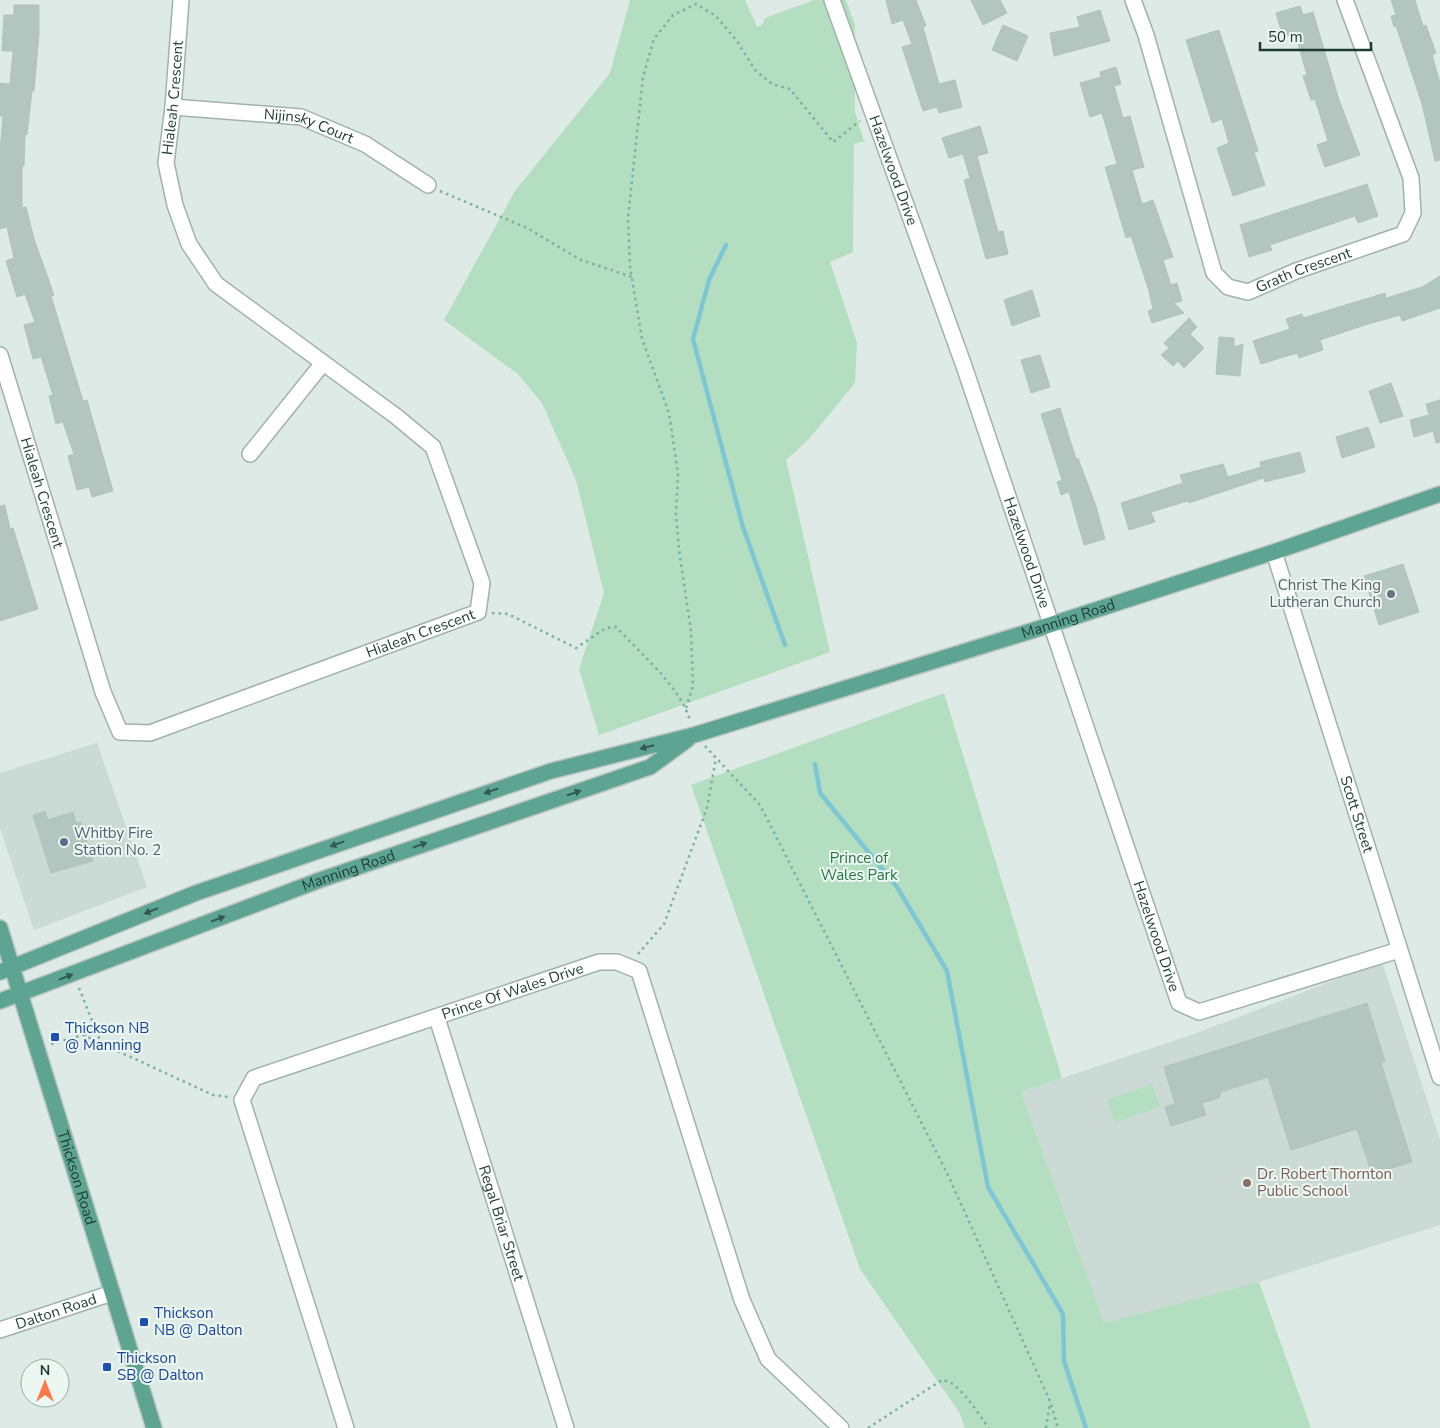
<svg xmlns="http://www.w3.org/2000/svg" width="1440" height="1428" font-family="'Nunito Sans',sans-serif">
<rect width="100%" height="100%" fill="#ddeae5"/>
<g fill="#cbdad4">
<polygon points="97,743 147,887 34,930 0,828 0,773"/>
<polygon points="1382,962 1440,1140 1440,1225 1259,1282 1104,1323 1021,1092 1194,1034"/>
</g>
<g fill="#b3dec0">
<polygon points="630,0 745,0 757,27 762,25 765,18 814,0 846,0 855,25 855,112 864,141 854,144 853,252 830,262 857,343 855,383 809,439 786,460 830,652 599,735 579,669 604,593 576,480 542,403 518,374 444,320 515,191 610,73"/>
<polygon points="944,693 1062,1078 1021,1092 1104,1323 1259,1282 1311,1428 965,1428 959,1412 860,1269 691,785"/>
<polygon points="1152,1084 1160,1106 1115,1123 1107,1100"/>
</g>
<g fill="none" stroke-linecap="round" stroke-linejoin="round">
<g stroke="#7fc6d5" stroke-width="4.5">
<polyline points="726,245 709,280 693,339 743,527 785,645"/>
<polyline points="815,764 820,793 897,887 947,971 988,1187 1063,1314 1064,1361 1086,1428"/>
</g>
</g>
<g fill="#b2c5be" stroke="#afc4bc">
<polygon points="886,0 916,0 926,26 923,27 939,84 955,80 962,107 939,113 937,107 923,111 902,47 912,44 903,20 892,24"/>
<polygon points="971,0 1000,0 1007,13 983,25"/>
<polygon points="1391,0 1415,0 1423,26 1426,25 1436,53 1432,55 1440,83 1440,160 1435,161 1422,104 1396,26 1394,27 1391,16 1396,15"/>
<polygon points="14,5 39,5 39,34 34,91 32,91 27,135 25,134 24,166 22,166 22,208 26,207 34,239 54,295 51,296 83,401 87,400 113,491 92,497 89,487 77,490 68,456 74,454 63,422 56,424 49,396 53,395 41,357 33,359 24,325 35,322 25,294 17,297 6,261 14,258 7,227 0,229 0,152 3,116 0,116 0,83 10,84 13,51 2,51 4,15 14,15"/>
<polygon points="1300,6 1303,15 1313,12 1339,100 1360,155 1325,167 1317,145 1328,141 1315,99 1311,100 1303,76 1307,75 1295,33 1283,37 1276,13"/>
<polygon points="1100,10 1110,41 1054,56 1050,33 1080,27 1077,17"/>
<polygon points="1003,25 1028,36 1017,61 992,50"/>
<polygon points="1219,30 1258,151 1254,152 1265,185 1233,196 1217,148 1229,143 1222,119 1212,123 1186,40"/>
<polygon points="1116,67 1121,84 1114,86 1123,118 1130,116 1144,167 1132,170 1142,204 1153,200 1173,257 1163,260 1171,285 1177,283 1182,301 1174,303 1184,313 1152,323 1148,311 1153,309 1149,291 1131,236 1126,238 1105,167 1117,164 1102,113 1090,117 1080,83 1101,77 1100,72"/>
<polygon points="980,126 988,153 977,156 998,232 1003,231 1008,254 986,259 964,180 970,178 963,154 949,158 942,138"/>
<polygon points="1367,184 1378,216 1358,223 1355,216 1270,245 1272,250 1249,257 1240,225"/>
<polygon points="1440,276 1440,308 1402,321 1400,315 1365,325 1320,340 1323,350 1299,358 1297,353 1261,364 1253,341 1290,329 1286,319 1302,314 1303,318 1385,293 1386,298 1422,287"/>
<polygon points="1032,290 1040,316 1012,326 1004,300"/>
<polygon points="1189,318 1197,327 1190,334 1204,348 1184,368 1178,361 1173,366 1161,355 1169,348 1164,343"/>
<polygon points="1219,337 1234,338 1234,347 1243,344 1240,376 1216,374"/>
<polygon points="1040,355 1050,387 1031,393 1021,360"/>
<polygon points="1391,383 1403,416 1380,423 1369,391"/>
<polygon points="1440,400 1440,442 1436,443 1433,431 1414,437 1410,420 1429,415 1426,404"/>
<polygon points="1060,408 1076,459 1078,458 1096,506 1105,539 1084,545 1069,492 1061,495 1057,482 1062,480 1041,414"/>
<polygon points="1368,427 1375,447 1342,458 1336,437"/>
<polygon points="1300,452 1305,472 1265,482 1264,478 1189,503 1188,501 1151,512 1155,522 1129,530 1121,503 1183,483 1180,475 1223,464 1228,477 1261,467 1260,462"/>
<polygon points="5,505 10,529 13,528 38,609 0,621 0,506"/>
<polygon points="1403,564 1419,612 1379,625 1364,576"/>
<polygon points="45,811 48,820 73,812 76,823 81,822 93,861 51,873 33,815"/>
<polygon points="1367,1003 1385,1061 1381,1063 1412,1162 1372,1174 1357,1129 1291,1150 1268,1077 1221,1092 1219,1098 1202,1103 1206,1115 1171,1126 1165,1107 1175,1104 1164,1067"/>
</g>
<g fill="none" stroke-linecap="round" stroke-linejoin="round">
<defs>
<g id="minor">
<path id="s1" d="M832 0 964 366 1179 1003 1199 1012 1399 950"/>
<path id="s2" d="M1133 0 1146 35 1214 273 1228 287 1248 292 1296 271 1403 234 1413 213 1411 178 1345 0"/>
<path id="s3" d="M173 107 301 117 365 144 428 185"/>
<path id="s4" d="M0 355 103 692 120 732 150 733 478 612 482 583 433 447 397 417 216 284 189 244 175 205 166 163 173 107 181 0"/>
<polyline points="250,454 323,363"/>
<path id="s5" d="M1274 552 1440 1077"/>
<path id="s6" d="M437 1018 566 1428"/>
<path id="s7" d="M0 1330 112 1293"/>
<path id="s8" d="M346 1428 242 1100 254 1078 599 962H617L639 971 742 1300 768 1359 841 1428"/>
</g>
<g id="major">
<path id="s9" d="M0 928 154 1428"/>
<path id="s10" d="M0 972 196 893 551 771 694 735 1031 631 1274 552 1440 494"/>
<path id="s11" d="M0 1001 320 880 650 767 687 740"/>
</g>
</defs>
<use href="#minor" stroke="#a0b2ac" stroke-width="18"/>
<use href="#major" stroke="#bbc4c2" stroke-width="18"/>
<g stroke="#7ab1a1" stroke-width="2.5" stroke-dasharray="2.5 4" stroke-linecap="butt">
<polyline points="440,191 527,228 581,260 632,277"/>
<path d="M492 613 508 614 576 648 606 628 616 627C640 653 681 687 690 721"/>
<polyline points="686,708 693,686 691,631 679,550 676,514 678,473 669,413 642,339 630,267 628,218 643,77 654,39 673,15 696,4 716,16 737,41 755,70 772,84 790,89 833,142 860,121"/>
<polyline points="705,746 760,805 947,1173 1050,1401 1058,1428"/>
<polyline points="638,954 664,924 707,808 716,758"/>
<polyline points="79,988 101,1043"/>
<polyline points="84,1035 96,1031"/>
<polyline points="51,1044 83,1035 213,1095 228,1097"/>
<path d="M868 1428 942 1380C959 1381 978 1414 989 1428"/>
<polyline points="1046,1428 1050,1402"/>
</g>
<use href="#minor" stroke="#fff" stroke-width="15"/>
<use href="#major" stroke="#5da493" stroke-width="15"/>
</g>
<defs><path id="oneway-solid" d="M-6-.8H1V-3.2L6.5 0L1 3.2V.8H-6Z" transform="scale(1.25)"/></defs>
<g fill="#305a50">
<use href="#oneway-solid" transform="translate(647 747) rotate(166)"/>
<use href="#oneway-solid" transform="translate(491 791) rotate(161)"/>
<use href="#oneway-solid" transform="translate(574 793) rotate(-19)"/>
<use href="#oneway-solid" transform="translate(337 844) rotate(161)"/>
<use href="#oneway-solid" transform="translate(420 845) rotate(-19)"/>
<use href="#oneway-solid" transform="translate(151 911) rotate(158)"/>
<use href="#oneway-solid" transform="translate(218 919) rotate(-21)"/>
<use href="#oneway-solid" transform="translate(66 977) rotate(-21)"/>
</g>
<circle fill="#6b7280" stroke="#edf7f2" stroke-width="2" cx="1391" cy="594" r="5"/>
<circle fill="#5c6f8a" stroke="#edf7f2" stroke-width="2" cx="64" cy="842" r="5"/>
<g fill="#1a4fb4" stroke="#edf7f2" stroke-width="2">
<rect x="50" y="1032" width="10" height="10" rx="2.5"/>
<rect x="139" y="1317" width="10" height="10" rx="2.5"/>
<rect x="102" y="1362" width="10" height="10" rx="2.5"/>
</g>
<circle fill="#8d6e63" stroke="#edf7f2" stroke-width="2" cx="1247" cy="1183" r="5"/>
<g text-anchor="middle" stroke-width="4" stroke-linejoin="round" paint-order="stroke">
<g font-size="15" fill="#1d3b33" stroke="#edf7f2">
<text dy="5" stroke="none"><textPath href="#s4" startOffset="1419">Hialeah Crescent</textPath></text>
<text dy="5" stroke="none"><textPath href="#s3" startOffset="138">Nijinsky Court</textPath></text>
<text dy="5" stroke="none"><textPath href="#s1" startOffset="181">Hazelwood Drive</textPath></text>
<text dy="5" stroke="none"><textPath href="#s2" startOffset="385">Grath Crescent</textPath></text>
<text dy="5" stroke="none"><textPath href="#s4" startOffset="144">Hialeah Crescent</textPath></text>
<text dy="5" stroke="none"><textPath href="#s1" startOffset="586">Hazelwood Drive</textPath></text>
<text dy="5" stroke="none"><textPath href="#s10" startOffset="1126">Manning Road</textPath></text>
<text dy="5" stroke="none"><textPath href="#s4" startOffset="714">Hialeah Crescent</textPath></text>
<text dy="5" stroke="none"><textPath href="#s5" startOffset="275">Scott Street</textPath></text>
<text dy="5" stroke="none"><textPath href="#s11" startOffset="372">Manning Road</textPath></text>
<text dy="5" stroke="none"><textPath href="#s1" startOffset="991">Hazelwood Drive</textPath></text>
<text dy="5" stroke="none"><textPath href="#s8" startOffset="642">Prince Of Wales Drive</textPath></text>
<text dy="5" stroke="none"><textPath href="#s9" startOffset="261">Thickson Road</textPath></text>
<text dy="5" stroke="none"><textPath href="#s6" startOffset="215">Regal Briar Street</textPath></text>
<text dy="5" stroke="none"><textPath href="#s7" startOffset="59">Dalton Road</textPath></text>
</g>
<g font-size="15" fill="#5b616d" stroke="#edf7f2" text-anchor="end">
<text x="1381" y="590">Christ The King<tspan x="1381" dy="17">Lutheran Church</tspan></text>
</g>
<g font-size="15" fill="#4e5e75" stroke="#edf7f2" text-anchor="start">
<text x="74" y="838">Whitby Fire<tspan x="74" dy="17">Station No. 2</tspan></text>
</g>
<g font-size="15" fill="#257445" stroke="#edf7f2">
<text x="859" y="863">Prince of<tspan x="859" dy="17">Wales Park</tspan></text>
</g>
<g font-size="15" fill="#164399" stroke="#edf7f2" text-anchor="start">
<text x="65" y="1033">Thickson NB<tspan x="65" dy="17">@ Manning</tspan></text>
<text x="154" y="1318">Thickson<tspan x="154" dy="17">NB @ Dalton</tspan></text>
<text x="117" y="1363">Thickson<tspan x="117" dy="17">SB @ Dalton</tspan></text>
</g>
<g font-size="15" fill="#785e54" stroke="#edf7f2" text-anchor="start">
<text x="1257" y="1179">Dr. Robert Thornton<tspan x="1257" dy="17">Public School</tspan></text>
</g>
</g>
<g transform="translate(45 1383)"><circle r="24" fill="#edf7f2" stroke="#9aaca6"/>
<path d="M0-4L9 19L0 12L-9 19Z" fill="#fe7947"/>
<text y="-8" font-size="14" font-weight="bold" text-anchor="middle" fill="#1d3b33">N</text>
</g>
<path d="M1260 42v8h111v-8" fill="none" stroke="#1d3b33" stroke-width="2.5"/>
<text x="1268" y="42" font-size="15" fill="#1d3b33" stroke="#edf7f2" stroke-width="4" paint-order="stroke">50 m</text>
</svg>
